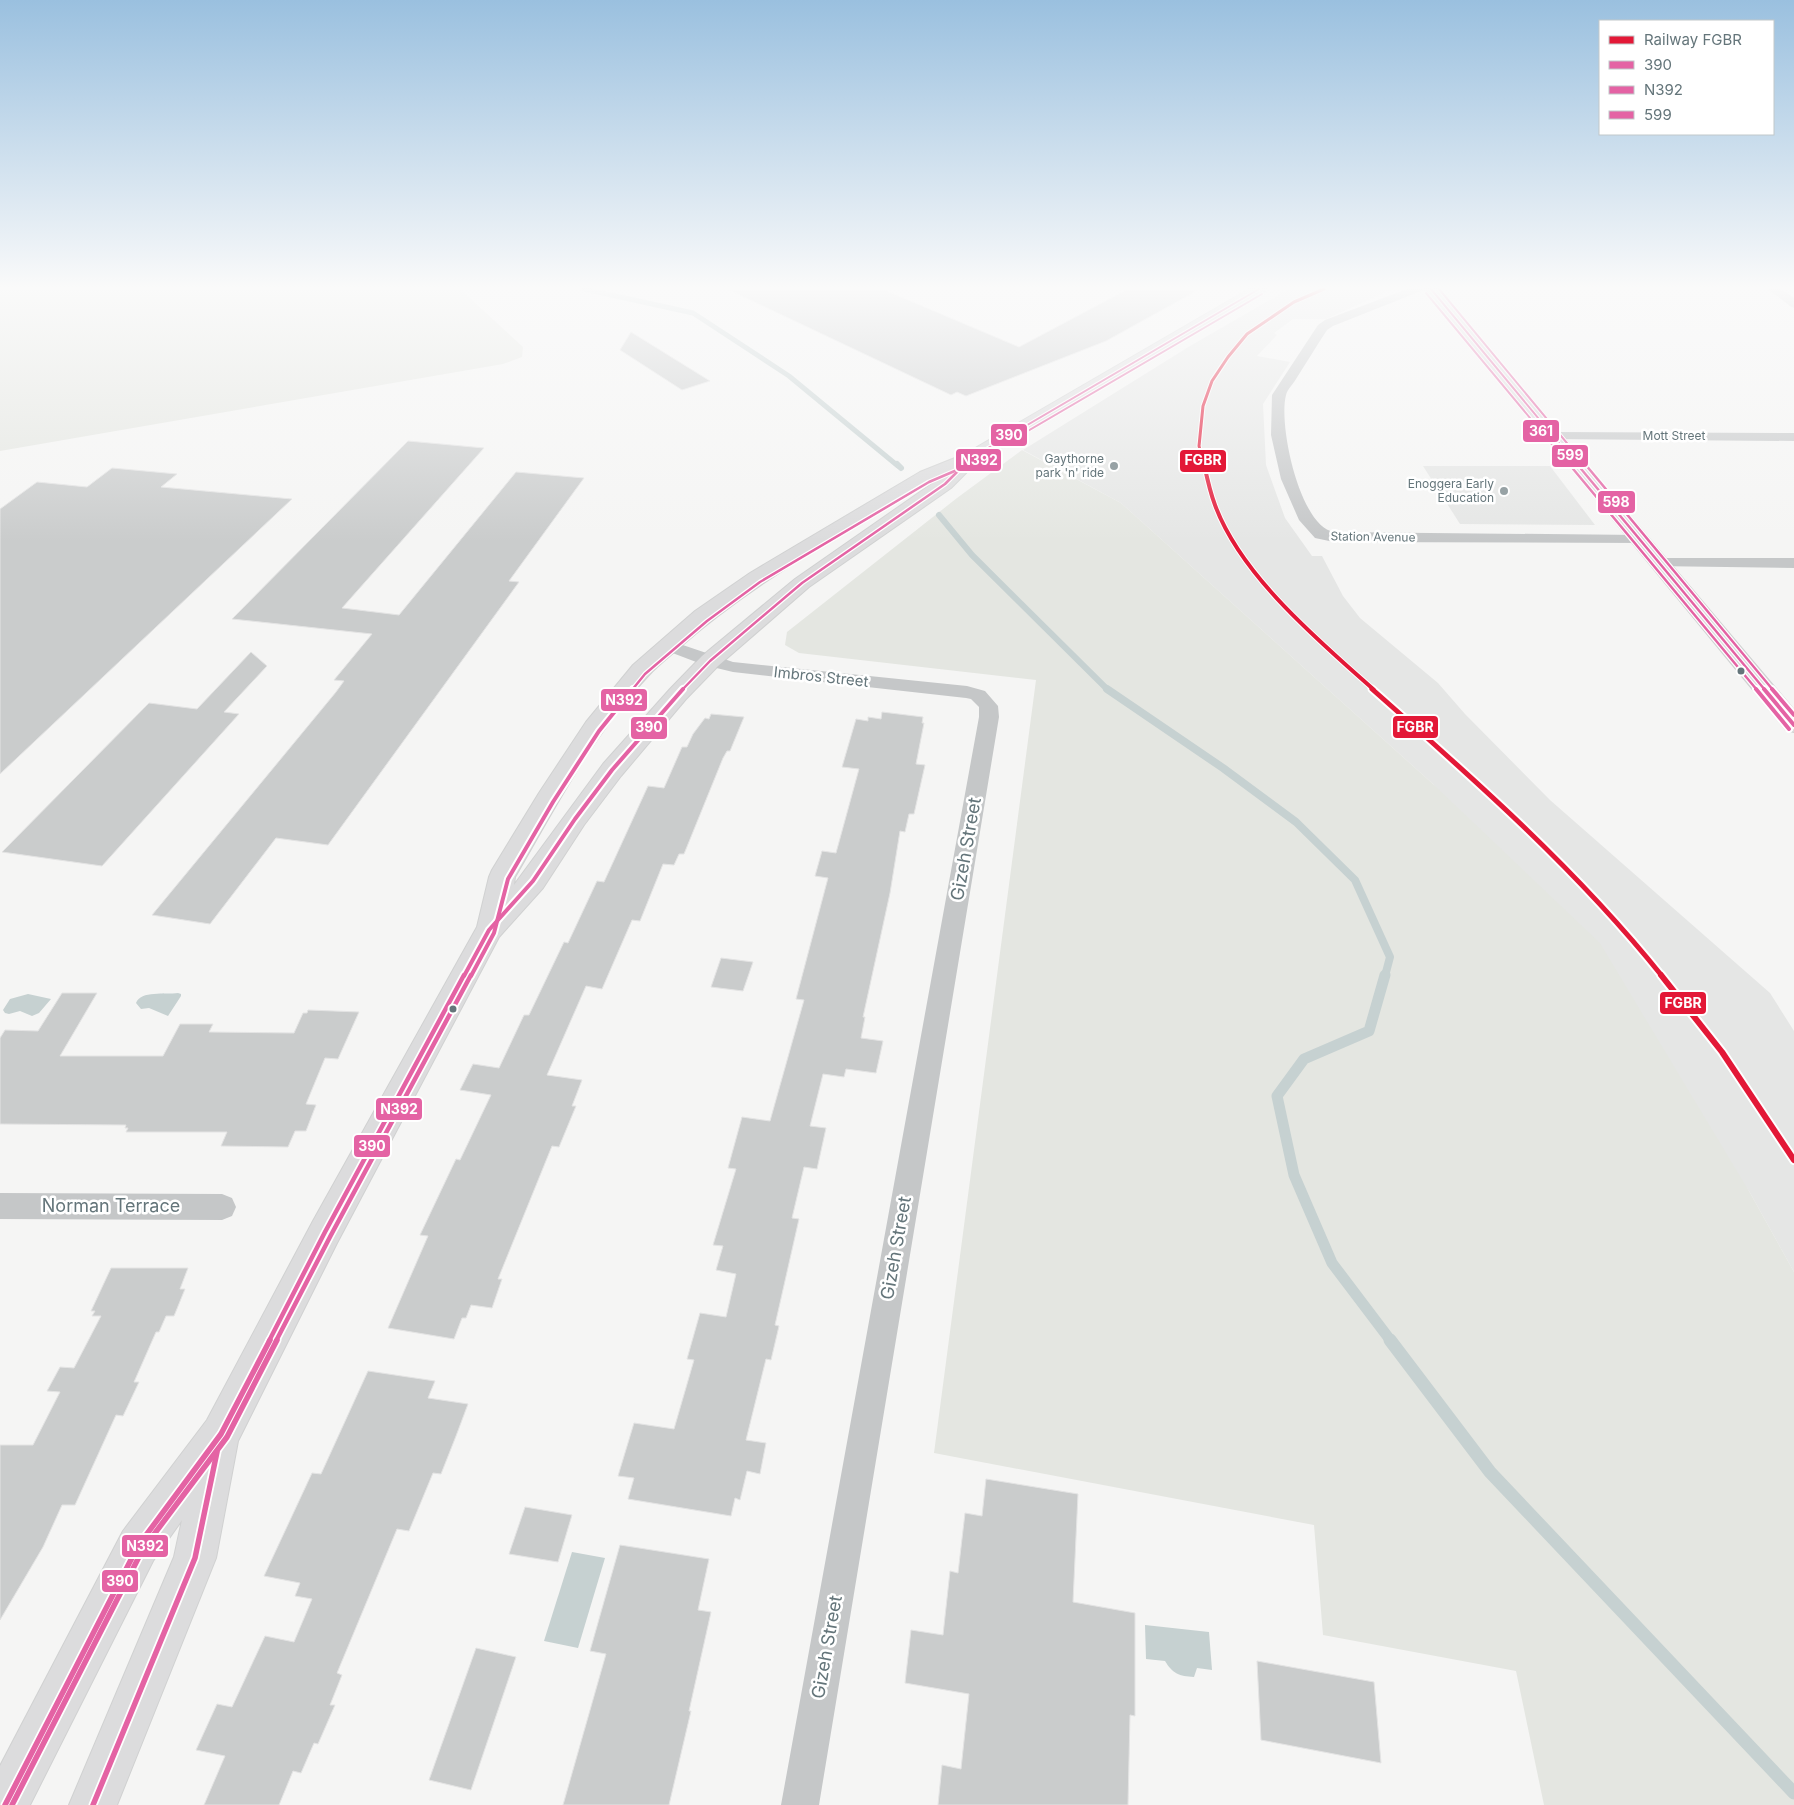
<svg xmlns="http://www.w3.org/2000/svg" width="1794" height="1805" font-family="Inter,sans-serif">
<rect width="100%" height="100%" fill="#f5f5f4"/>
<g fill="#e5e6e5">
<polygon points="1289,289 1393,289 1326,319 1293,319 1274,333 1277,335 1257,356 1290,362 1263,404 1266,465 1285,518 1312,556 1322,556 1343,596 1360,618 1438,683 1465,714 1550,800 1770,993 1794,1031 1794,1272 1749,1191 1433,784 1121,503 1023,450 1190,346"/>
<polygon points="1423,466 1550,466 1595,525 1460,524"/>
</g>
<g fill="#e4e6e1">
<polygon points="0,289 460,289 523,347 522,357 503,364 0,451"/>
<polygon points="1022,450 1121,503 1433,784 1600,943 1749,1191 1794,1272 1794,1805 1544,1805 1516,1671 1323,1635 1314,1525 934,1453 1036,680 799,653 785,645 787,632 957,498"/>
</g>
<g fill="#c6d1d1">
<path d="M178 993 181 994V996L168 1016 149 1008 141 1009 136 1003C141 990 165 995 178 993Z"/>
<polygon points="28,994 51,999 39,1013 32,1016 20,1011 9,1014 5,1013 3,1010 10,999"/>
<polygon points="572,1552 605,1558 578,1648 544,1641"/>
<path d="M1145 1625 1209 1632 1212 1670 1197 1668 1194 1677C1179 1676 1173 1674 1165 1661L1146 1659Z"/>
</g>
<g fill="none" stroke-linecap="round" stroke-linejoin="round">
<polyline stroke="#c6d1d1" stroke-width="5" points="584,289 693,313 789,376 898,466"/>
<g stroke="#c6d1d1" stroke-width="6">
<polyline points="897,464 901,468"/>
<polyline points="939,515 972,555 1108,690"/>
</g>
<polyline stroke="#c6d1d1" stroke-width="8" points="1107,689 1223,768 1296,822 1355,880 1390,957 1385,976"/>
<polyline stroke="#c6d1d1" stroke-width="11" points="1385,975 1369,1031 1304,1059 1277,1096 1294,1175 1332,1263 1391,1341"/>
<polyline stroke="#c6d1d1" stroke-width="13" points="1390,1340 1490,1472 1794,1793"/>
</g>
<g fill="#cacccc" stroke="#e4e4e4">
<polygon points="727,289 882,289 1019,347 1128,289 1200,289 1106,341 966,396 957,392 951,395"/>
<polygon points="631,332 710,381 682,390 620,350"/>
<polygon points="408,441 484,448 342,608 399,615 516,472 584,478 509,581 519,582 328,845 276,838 210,924 152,915 336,692 344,681 334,680 372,634 232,619"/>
<polygon points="112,468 177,474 161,487 292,499 0,774 0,509 37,482 87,487"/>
<polygon points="251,652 267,666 224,712 239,714 102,866 2,852 149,703 197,709"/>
<polygon points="882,712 923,717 922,723 924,723 916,764 925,765 914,814 909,814 905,832 900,831 890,893 863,1017 865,1017 861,1038 883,1041 876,1073 846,1069 844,1077 823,1074 810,1126 826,1128 817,1169 804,1167 792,1218 799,1219 775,1325 779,1326 771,1360 766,1359 746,1440 766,1443 760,1474 747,1471 740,1500 735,1498 731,1516 628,1499 634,1478 618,1476 634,1423 674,1429 694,1360 687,1359 700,1313 726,1317 736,1274 716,1270 723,1246 713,1245 736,1169 728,1168 742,1117 770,1121 804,1000 796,999 828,878 815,876 822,851 836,853 859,769 842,767 856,719 868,721 868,717 881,719"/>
<polygon points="711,714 744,717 730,751 727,751 723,758 684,854 679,854 674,865 663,864 640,921 632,920 602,989 586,986 547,1075 582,1080 572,1106 576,1106 559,1147 552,1146 498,1279 502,1279 492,1308 471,1305 466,1318 462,1318 454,1339 388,1328 428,1236 420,1235 456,1159 460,1160 491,1095 460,1090 473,1064 499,1068 524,1015 529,1015 564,942 568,943 597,881 604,882 648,786 664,788 682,747 687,747 693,734 705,718 709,719"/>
<polygon points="721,958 753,962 743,991 711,987"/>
<polygon points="62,993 97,993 60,1056 163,1056 180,1024 213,1024 209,1032 294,1033 303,1013 307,1013 308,1010 359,1012 338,1059 325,1058 306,1104 316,1105 306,1131 295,1131 288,1147 221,1146 227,1132 126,1132 128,1128 125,1128 126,1125 0,1124 0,1038 5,1030 38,1031"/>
<polygon points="111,1268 188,1268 180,1289 185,1289 174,1316 166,1316 159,1332 156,1332 134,1382 139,1382 123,1416 116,1415 75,1505 62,1505 43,1547 0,1620 0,1445 33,1445 60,1392 47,1391 60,1367 74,1368 101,1316 92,1316 95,1311 91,1311"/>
<polygon points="368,1371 435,1381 428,1398 468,1404 456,1436 441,1474 433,1473 409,1531 397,1529 337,1673 342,1675 330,1705 335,1705 318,1744 314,1743 301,1773 293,1771 279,1805 204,1805 225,1756 196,1750 217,1704 232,1707 265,1636 294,1642 312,1599 295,1596 300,1583 264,1576 312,1473 321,1474"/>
<polygon points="986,1479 1078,1494 1073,1602 1135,1613 1135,1716 1130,1715 1128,1805 938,1805 942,1765 961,1769 969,1694 905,1683 911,1630 943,1635 950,1571 958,1573 965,1513 982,1516"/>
<polygon points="525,1507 572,1515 558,1562 509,1554"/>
<polygon points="620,1545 709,1559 698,1610 711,1612 689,1711 691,1711 669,1805 563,1805 606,1654 590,1651"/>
<polygon points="476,1648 516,1657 471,1790 429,1780"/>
<polygon points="1257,1661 1374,1682 1381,1763 1261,1740"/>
</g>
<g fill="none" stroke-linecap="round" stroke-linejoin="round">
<defs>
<polygon id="secondary" points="1424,289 1438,289 1794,710 1794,732 1786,730"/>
<path id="primary" d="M1249 289H1266L1264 292 977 462 951 488 809 587 718 666 686 699 621 776 584 825 543 888 499 937 337 1243 238 1441 216 1558 117 1805H69L174 1557 182 1520 153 1561 30 1805H0V1766L123 1531 207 1420 313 1221 477 927 489 877 492 870 539 793 586 722 633 665 695 611 750 573 920 472 965 454ZM943 476 795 579 702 656 670 689 603 764 514 885 515 877C555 808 593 733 649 675 658 665 670 656 680 647 756 580 846 532 932 480Z"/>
</defs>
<use href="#secondary" stroke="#cfd1d1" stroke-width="2"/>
<use href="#primary" stroke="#d0d1d1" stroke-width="2"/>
<g fill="#c5c7c8" fill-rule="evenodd">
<path d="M1407 289H1423L1421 291 1333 326 1327 330C1316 347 1306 363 1296 379 1293 384 1287 390 1286 395 1278 425 1300 527 1334 532L1639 535 1645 537 1647 540 1645 543 1334 542 1315 538 1299 520 1281 479 1271 435 1272 395 1318 325 1325 320Z"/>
<polygon points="1768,289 1781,289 1794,298 1794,308 1790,306"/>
<polygon points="1553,432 1794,433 1794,441 1548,439 1546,436 1548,433"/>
<polygon points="1659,558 1794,558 1794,568 1653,566 1651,563 1653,560"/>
<polygon points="668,640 733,662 967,686 985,691 998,706 999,717 819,1805 781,1805 979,717 979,707 971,699 966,698 733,672 704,665 662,649 659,645 662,641"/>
<polygon points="0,1193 222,1194 232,1198 236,1207 232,1216 222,1220 0,1219"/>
</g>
<use href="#secondary" fill="#dcdcdd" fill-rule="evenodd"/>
<use href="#primary" fill="#dcdcdd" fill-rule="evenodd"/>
<defs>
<polyline id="bus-1-far4" points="963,466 971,458 1259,289"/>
<polyline id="bus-1-far3" points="682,690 710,661 802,583 945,484 965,464"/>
<polyline id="bus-1-far2" points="464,976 489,930 533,881 575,819 612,770 683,689"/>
<polyline id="bus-1-far1" points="269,1341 325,1232 464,975"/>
<g id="bus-1">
<polyline points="5,1805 138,1546 221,1434 270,1340"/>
<polyline points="93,1805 195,1558 217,1452"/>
</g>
<polyline id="bus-2-far4" points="968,466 1262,294"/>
<polyline id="bus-2-far3" points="632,690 645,674 707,621 760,582 929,482 971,464"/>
<polyline id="bus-2-far2" points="471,976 494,933 508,879 553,802 599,731 633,689"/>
<polyline id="bus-2-far1" points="276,1341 331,1235 471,975"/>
<polyline id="bus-2" points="12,1805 143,1549 227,1437 277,1340"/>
<polyline id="bus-3-far2" points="1431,289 1578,466"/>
<polyline id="bus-3-far1" points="1577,464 1765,690"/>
<polyline id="bus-3" points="1764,689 1794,725"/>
<polyline id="bus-4-far2" points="1426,293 1570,466"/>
<polyline id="bus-4-far1" points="1569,464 1757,690"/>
<polyline id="bus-4" points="1756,689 1789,729"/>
<polyline id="bus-5-far2" points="1439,289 1586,466"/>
<polyline id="bus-5-far1" points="1585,464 1773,690"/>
<polyline id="bus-5" points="1772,689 1794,715"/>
</defs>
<use href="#bus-1-far4" stroke="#fff" stroke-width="4"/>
<use href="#bus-1-far3" stroke="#fff" stroke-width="5"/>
<use href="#bus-1-far2" stroke="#fff" stroke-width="8"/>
<use href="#bus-1-far1" stroke="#fff" stroke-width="8"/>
<use href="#bus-1" stroke="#fff" stroke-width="9"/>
<use href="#bus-2-far4" stroke="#fff" stroke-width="4"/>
<use href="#bus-2-far3" stroke="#fff" stroke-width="5"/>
<use href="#bus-2-far2" stroke="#fff" stroke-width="8"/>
<use href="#bus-2-far1" stroke="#fff" stroke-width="8"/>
<use href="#bus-2" stroke="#fff" stroke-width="9"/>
<use href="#bus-3-far2" stroke="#fff" stroke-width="4"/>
<use href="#bus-3-far1" stroke="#fff" stroke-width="5"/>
<use href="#bus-3" stroke="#fff" stroke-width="8"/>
<use href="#bus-4-far2" stroke="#fff" stroke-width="4"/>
<use href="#bus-4-far1" stroke="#fff" stroke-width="5"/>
<use href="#bus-4" stroke="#fff" stroke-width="8"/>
<use href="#bus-5-far2" stroke="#fff" stroke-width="4"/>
<use href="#bus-5-far1" stroke="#fff" stroke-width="5"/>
<use href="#bus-5" stroke="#fff" stroke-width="8"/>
<use href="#bus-1-far4" stroke="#e463a4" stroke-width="2"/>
<use href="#bus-1-far3" stroke="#e463a4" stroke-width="2.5"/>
<use href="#bus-1-far2" stroke="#e463a4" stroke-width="4"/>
<use href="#bus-1-far1" stroke="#e463a4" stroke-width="4.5"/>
<use href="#bus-1" stroke="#e463a4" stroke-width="5.5"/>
<use href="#bus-2-far4" stroke="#e463a4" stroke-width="2"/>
<use href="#bus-2-far3" stroke="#e463a4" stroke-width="2.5"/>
<use href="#bus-2-far2" stroke="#e463a4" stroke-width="4"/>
<use href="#bus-2-far1" stroke="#e463a4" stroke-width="4.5"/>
<use href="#bus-2" stroke="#e463a4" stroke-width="5.5"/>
<use href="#bus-3-far2" stroke="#e463a4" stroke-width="2"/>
<use href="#bus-3-far1" stroke="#e463a4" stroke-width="2.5"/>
<use href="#bus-3" stroke="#e463a4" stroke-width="4"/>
<use href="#bus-4-far2" stroke="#e463a4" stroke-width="2"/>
<use href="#bus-4-far1" stroke="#e463a4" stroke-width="2.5"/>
<use href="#bus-4" stroke="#e463a4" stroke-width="4"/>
<use href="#bus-5-far2" stroke="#e463a4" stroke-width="2"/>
<use href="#bus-5-far1" stroke="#e463a4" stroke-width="2.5"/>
<use href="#bus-5" stroke="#e463a4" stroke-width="4"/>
<defs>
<polyline id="rail-1-far3" points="1204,466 1199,446 1203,406 1212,381 1228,357 1247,334 1294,302 1324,289"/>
<path id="rail-1-far2" d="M1204 464C1207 478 1210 492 1215 505 1241 576 1319 641 1374 690"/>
<path id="rail-1-far1" d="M1372 689C1474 779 1577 870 1662 976"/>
<polyline id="rail-1" points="1661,975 1722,1052 1794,1160"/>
</defs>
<use href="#rail-1-far3" stroke="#fff" stroke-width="5"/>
<use href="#rail-1-far2" stroke="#fff" stroke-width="6"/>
<use href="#rail-1-far1" stroke="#fff" stroke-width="9"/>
<use href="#rail-1" stroke="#fff" stroke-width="10"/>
<use href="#rail-1-far3" stroke="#e31837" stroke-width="3"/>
<use href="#rail-1-far2" stroke="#e31837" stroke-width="4"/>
<use href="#rail-1-far1" stroke="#e31837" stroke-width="5"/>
<use href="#rail-1" stroke="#e31837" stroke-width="6"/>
</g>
<linearGradient id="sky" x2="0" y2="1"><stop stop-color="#9ac0df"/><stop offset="0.53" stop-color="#fafafa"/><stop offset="1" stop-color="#fafafa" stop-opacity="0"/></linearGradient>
<rect width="1794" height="542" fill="url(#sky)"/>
<g fill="#97a2a5" stroke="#fff" stroke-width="2">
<circle cx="1114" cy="466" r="5"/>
<circle cx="1504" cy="491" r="5"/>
</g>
<g fill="#64757a" stroke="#fff" stroke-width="2">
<circle cx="1741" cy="671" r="4.5"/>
<circle cx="453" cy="1009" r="4.5"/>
</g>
<g text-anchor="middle" stroke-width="5" stroke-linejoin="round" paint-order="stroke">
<g font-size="12" fill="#64757a" stroke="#fff">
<text x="1674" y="440">Mott Street</text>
<text transform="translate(1373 537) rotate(1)" y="4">Station Avenue</text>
</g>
<g font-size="12" fill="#64757a" stroke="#fff" text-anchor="end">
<text x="1104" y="463">Gaythorne<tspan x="1104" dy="14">park 'n' ride</tspan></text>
<text x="1494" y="488">Enoggera Early<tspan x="1494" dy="14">Education</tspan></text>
</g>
<g font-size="15" fill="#64757a" stroke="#fff">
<text transform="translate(821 677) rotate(6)" y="5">Imbros Street</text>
</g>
<g font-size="18" fill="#64757a" stroke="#fff">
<text transform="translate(966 849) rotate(-80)" y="6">Gizeh Street</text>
<text x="111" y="1212">Norman Terrace</text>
<text transform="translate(896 1248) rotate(-80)" y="6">Gizeh Street</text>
<text transform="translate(827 1647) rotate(-80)" y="6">Gizeh Street</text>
</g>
</g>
<g stroke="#fff" stroke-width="2">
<rect x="1522" y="419" width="38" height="24" rx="5" fill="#e463a4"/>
<rect x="990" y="423" width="38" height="24" rx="5" fill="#e463a4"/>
<rect x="1551" y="444" width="38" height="24" rx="5" fill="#e463a4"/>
<rect x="955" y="448" width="47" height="24" rx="5" fill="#e463a4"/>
<rect x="1179" y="449" width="48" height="24" rx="5" fill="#e31837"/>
<rect x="1597" y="490" width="39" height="24" rx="5" fill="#e463a4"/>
<rect x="600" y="688" width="48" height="24" rx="5" fill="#e463a4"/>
<rect x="1392" y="715" width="47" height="24" rx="5" fill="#e31837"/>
<rect x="630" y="716" width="38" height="24" rx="5" fill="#e463a4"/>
<rect x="1659" y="991" width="48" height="24" rx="5" fill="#e31837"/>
<rect x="375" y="1097" width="48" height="24" rx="5" fill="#e463a4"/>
<rect x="353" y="1134" width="38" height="24" rx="5" fill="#e463a4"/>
<rect x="121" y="1534" width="48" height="24" rx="5" fill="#e463a4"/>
<rect x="101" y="1569" width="38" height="24" rx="5" fill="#e463a4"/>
</g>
<g font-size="14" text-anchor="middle" font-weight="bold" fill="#fff">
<text x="1541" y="436">361</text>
<text x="1009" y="440">390</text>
<text x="1570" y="460">599</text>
<text x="979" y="465">N392</text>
<text x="1203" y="465">FGBR</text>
<text x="1616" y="507">598</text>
<text x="624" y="705">N392</text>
<text x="1415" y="732">FGBR</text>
<text x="649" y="732">390</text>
<text x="1683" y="1008">FGBR</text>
<text x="399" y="1114">N392</text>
<text x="372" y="1151">390</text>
<text x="145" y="1551">N392</text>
<text x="120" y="1586">390</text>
</g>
<rect x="1599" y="20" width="175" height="115" fill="#ffffff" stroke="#c1c8ca"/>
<rect x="1609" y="36" width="25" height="8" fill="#e31837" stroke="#c1c8ca"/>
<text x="1644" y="45" font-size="15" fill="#64757a">Railway FGBR</text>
<rect x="1609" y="61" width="25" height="8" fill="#e463a4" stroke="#c1c8ca"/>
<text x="1644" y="70" font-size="15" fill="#64757a">390</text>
<rect x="1609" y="86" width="25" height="8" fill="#e463a4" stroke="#c1c8ca"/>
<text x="1644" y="95" font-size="15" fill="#64757a">N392</text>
<rect x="1609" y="111" width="25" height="8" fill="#e463a4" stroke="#c1c8ca"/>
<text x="1644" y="120" font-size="15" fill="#64757a">599</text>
</svg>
